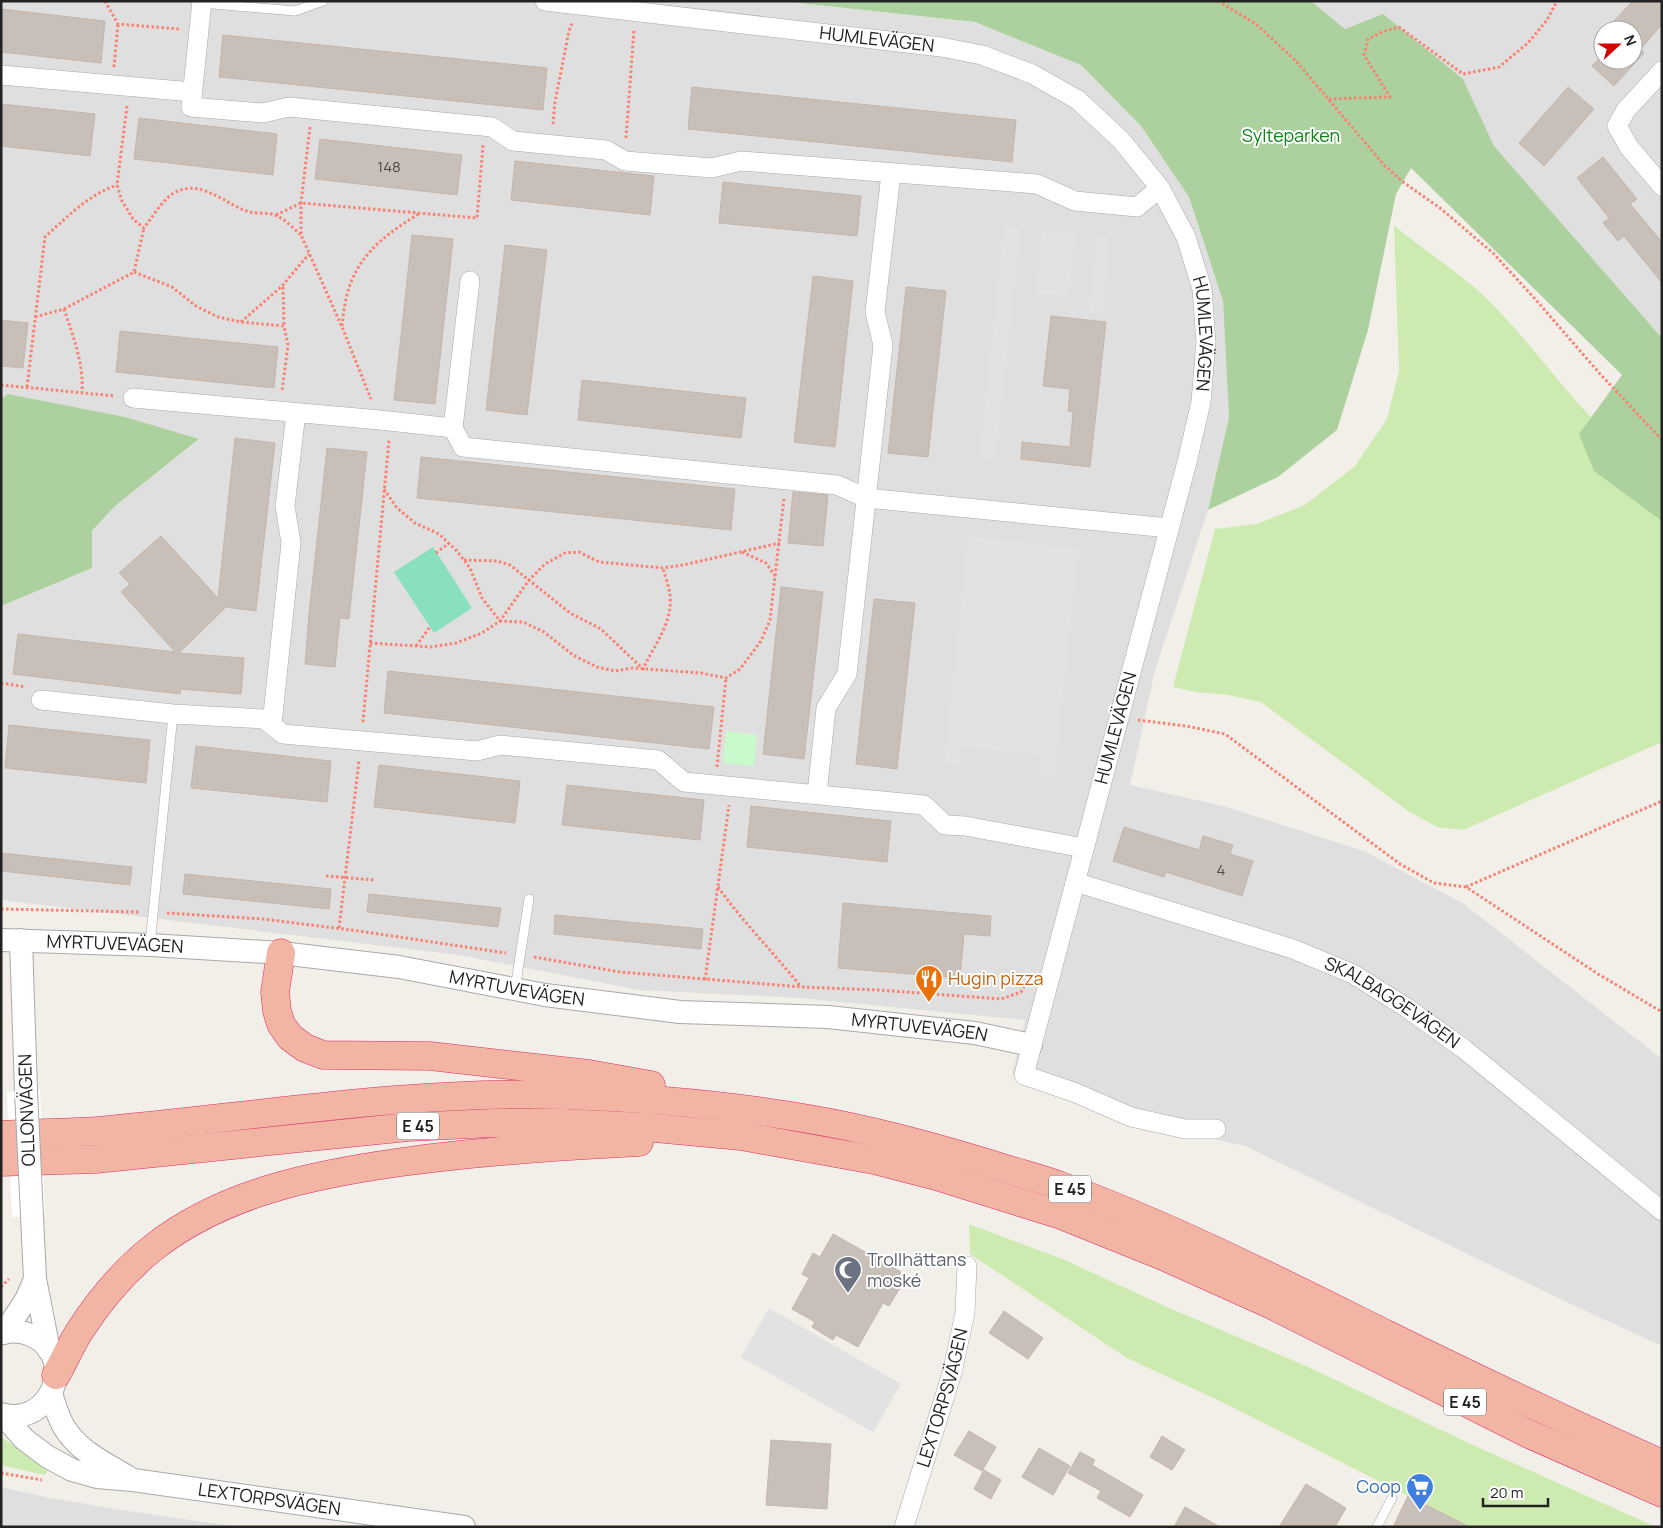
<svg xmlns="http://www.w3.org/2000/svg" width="1663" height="1528" font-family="Manrope,sans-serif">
<rect width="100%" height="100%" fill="#f2efe9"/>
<g fill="#e0dfdf" fill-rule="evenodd">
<polygon points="1,1 781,1 975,22 1081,65 1141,126 1189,197 1223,301 1229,417 1208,510 1155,670 1130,785 1223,806 1364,851 1464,904 1662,1059 1662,1346 1577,1307 1245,1146 1104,1114 1012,1075 1025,1020 800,998 639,990 459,955 1,900 1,606 92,568 92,532 115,506 199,440 125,417 8,394 1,399"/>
<path d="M1311 1H1662V338L1494 146 1463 79 1345 30ZM1603 30H1633V60H1603Z"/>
<polygon points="1,1487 45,1497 128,1511 239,1527 1,1527"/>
</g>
<g fill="#cdebb0">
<path d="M1394 225C1424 251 1458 271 1486 298 1519 330 1546 367 1576 401 1604 432 1633 462 1662 492V742L1463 830 1437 827 1408 811 1261 702 1228 695 1196 692 1173 687 1215 529 1257 524 1305 505 1355 466 1387 419 1399 371Z"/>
<polygon points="969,1224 1065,1260 1169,1308 1306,1366 1473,1445 1656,1527 1470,1527 1222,1402 1127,1358 970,1254"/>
<polygon points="1,1437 47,1469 47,1473 44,1475 1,1465"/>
</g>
<g fill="#add19e">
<polygon points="781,1 1311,1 1345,29 1383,14 1463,79 1494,146 1662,338 1662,521 1594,471 1579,434 1622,375 1411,168 1396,194 1368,330 1337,430 1278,477 1208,510 1229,417 1223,301 1189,197 1141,126 1081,65 975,22"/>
<polygon points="8,394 125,417 199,439 115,506 92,531 92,568 1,606 1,399"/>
</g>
<polygon fill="#c8facc" points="726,731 757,735 754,766 723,763"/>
<polygon fill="#88e0be" points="433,547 472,608 434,633 394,572"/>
<g fill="#e2e2e2">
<polygon points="1004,225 1021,227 996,459 979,458"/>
<polygon points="1041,230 1076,233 1069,296 1036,294"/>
<polygon points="1097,235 1110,237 1103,314 1088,313"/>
<polygon points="968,536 1079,548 1054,779 1038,777 1040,755 961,747 959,766 944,764"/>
<polygon points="769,1308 901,1384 873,1432 741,1357"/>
</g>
<polygon fill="#fff" points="40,1090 45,1215 12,1217 7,1092"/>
<g fill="#c7bfb8" stroke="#c4b6ab">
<polygon points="1633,1 1662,1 1662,24 1641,49 1644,53 1614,86 1592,66 1603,54 1603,60 1633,60 1633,30 1616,30 1610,25"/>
<polygon points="1,9 105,21 101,63 1,52"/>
<polygon points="223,35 547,68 543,110 219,77"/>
<polygon points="692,87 1016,120 1012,162 688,129"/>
<polygon points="1568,87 1594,109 1544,166 1519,143"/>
<polygon points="1,104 95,114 90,156 1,146"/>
<polygon points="139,118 277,134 273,175 134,159"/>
<polygon points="320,139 462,155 457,195 315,179"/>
<polygon points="1603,157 1637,199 1630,204 1662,242 1662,283 1624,236 1618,241 1603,223 1609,218 1577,178"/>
<polygon points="515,161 654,176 650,215 511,200"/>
<polygon points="723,182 861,196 857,236 719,223"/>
<polygon points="412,235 453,239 435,404 394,400"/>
<polygon points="505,245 547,250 527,415 486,410"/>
<polygon points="813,276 853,281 835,447 794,442"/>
<polygon points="906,287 946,291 928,457 888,453"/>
<polygon points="1051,316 1106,322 1090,467 1021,459 1022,442 1070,447 1073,412 1068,411 1070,389 1043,386"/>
<polygon points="1,320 28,323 23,368 1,366"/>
<polygon points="120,331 278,347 274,388 116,372"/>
<polygon points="582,380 746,398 741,438 578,420"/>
<polygon points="235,438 275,443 256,611 226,607 179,653 244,658 241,694 181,689 180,694 13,674 18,634 175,652 121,592 130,584 119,573 161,536 218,598"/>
<polygon points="327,448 367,452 349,619 340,618 335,667 305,664 309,614"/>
<polygon points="421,457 735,489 731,530 417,498"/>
<polygon points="793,492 828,495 823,546 788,543"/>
<polygon points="781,587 823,592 804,759 763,754"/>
<polygon points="874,599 915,603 897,769 856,764"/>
<polygon points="388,671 714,707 709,749 384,713"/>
<polygon points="9,725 150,740 146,783 5,768"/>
<polygon points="196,746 331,761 327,802 191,788"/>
<polygon points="379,765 520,781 515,823 374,807"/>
<polygon points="567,785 704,800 700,840 562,825"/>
<polygon points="751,806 891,821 887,862 747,847"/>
<polygon points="1124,827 1199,850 1203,836 1233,845 1230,854 1253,861 1242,896 1166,872 1164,877 1113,861"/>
<polygon points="1,853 132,867 130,885 1,871"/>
<polygon points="185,874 331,889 329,909 183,894"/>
<polygon points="369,894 501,908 498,927 367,912"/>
<polygon points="843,903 991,916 990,936 964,934 960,978 838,968"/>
<polygon points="555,915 703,929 701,949 554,934"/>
<polygon points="833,1234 901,1272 895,1283 901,1286 889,1306 883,1303 858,1347 836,1335 833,1340 812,1327 815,1322 792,1309 809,1278 802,1274 813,1253 820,1257"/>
<polygon points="1004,1311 1043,1338 1028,1359 989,1333"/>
<polygon points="969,1431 996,1447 982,1471 954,1455"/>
<polygon points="1162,1436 1185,1450 1172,1470 1150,1457"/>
<polygon points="771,1440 831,1444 827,1509 766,1505"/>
<polygon points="1039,1448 1070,1466 1053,1495 1022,1477"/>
<polygon points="1080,1452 1095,1460 1092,1465 1143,1495 1130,1517 1097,1498 1101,1491 1068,1473"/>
<polygon points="984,1470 1001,1480 991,1499 974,1489"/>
<polygon points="1306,1484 1346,1508 1335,1527 1279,1527"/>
<polygon points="1408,1496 1470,1527 1393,1527"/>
<polygon points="1185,1507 1220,1527 1174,1527"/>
</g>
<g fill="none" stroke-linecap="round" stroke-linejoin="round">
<defs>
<g id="service">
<polyline points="202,3 295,11 323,1"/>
<polyline points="150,944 173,714"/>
<polyline points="515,989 529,899"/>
<polyline points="1377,1527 1392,1498"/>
</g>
<g id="minor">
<polyline points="202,1 191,107 263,113 289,107 492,127 513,141 606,150 625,161 712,168 741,161 1037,184 1075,201 1137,207 1160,188"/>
<path id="s1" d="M545 1 941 47 982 55 1032 74 1078 100 1121 140 1160 188 1186 237 1202 289 1206 342 1201 402 1187 462 1024 1075 1076 1093 1131 1117 1185 1129H1216"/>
<polyline points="1662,71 1626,110 1617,126 1629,147 1662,186"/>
<polyline points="1,75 192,92"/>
<polyline points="133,398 380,420 453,428 463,447 837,485 866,498 1169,528"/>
<polyline points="453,428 470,281"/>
<polyline points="41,700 173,714 264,719 283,734 477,751 500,745 658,760 684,782 924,805 945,825 965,826 1084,848"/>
<polyline points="272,724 291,543 285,506 296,413"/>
<polyline points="817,794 826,708 847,674 883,345 875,312 891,174"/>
<path id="s2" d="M1075 882 1293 949 1353 974 1407 1008 1464 1049 1662 1211"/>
<path id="s3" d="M904 1527 952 1373 965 1313 967 1266"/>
</g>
<g id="tertiary">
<path id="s4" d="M1 940 150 945 281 953 399 967 545 995 680 1012 828 1017 975 1033 1031 1045"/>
<polyline points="21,940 26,1091"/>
<polyline points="32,1216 35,1279 49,1350"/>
<path d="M1 1333C13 1330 24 1331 35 1337 78 1361 49 1428 1 1414"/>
<polyline points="4,1333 26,1300 35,1279"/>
<path d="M51 1394C55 1405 58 1417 64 1427 78 1451 105 1463 128 1477"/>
<path id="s5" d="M3 1415 24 1439 48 1457 72 1470 97 1477 133 1480 464 1527"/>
</g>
<g id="trunk">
<polyline points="281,953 275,992 277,1011 281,1024 290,1037 305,1048 323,1055 430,1056 589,1074 651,1085"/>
<path d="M1 1135C33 1133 65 1133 97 1131 253 1117 409 1090 566 1095 647 1098 729 1105 809 1119 874 1130 939 1148 1003 1168 1022 1174 1042 1179 1061 1186 1173 1227 1279 1281 1386 1334 1477 1379 1569 1422 1662 1464"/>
<polyline points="1,1162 96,1159 408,1127 493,1123 564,1123 644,1127 741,1136 874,1160 936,1176 1061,1215 1163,1256 1272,1305 1529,1434 1662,1493"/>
<path d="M56 1375C64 1361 71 1345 79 1332 99 1301 125 1270 154 1247 224 1192 316 1174 402 1162 481 1151 560 1146 639 1142"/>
</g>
</defs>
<use href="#service" stroke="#a9a9a9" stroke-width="10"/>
<use href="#minor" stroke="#a9a9a9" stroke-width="20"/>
<use href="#tertiary" stroke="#a9a9a9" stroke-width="24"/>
<use href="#trunk" stroke="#dc2a67" stroke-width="29"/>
<g stroke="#fa8072" stroke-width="3" stroke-dasharray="2.5 2.5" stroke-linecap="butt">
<polyline points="105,1 118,24 179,29"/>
<polyline points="1218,1 1256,24 1296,61 1384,165 1403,182 1440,208 1493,253 1536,300 1601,375 1662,440"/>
<polyline points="114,67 118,24"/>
<polyline points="1329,99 1390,97 1364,55 1368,39 1382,32 1399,27 1463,74 1499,67 1528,43 1547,20 1557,1"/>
<path d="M127 106 117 185 122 201 133 219 144 228C152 218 165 195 178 191 204 180 227 206 250 212 258 214 270 212 277 216 286 220 294 229 301 235"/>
<polyline points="553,124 555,102 569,31 572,23"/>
<polyline points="310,127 301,203 301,235 342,327 371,399"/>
<polyline points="626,138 634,30"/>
<polyline points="276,215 301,203 477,218 483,145"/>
<polyline points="134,272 172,287 196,306 218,317 241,322 284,326 288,345 282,391"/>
<polyline points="283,287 284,326"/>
<path d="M64 309C73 336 84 364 82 392"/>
<polyline points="35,317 64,309 134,272 144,228"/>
<polyline points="241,322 282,286 309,254"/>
<path d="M342 326C343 317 344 308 346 299 355 257 384 235 419 214"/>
<polyline points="1,385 115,396"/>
<path d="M27 387 45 237C67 217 88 195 117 185"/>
<polyline points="384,489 397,508 415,523 439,534 456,550 470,568 482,598 500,621 523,622 544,632 573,655 597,667 615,671 633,668 701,673 726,678 740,669 761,641 770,620 784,498"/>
<polyline points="742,552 766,563 776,577"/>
<polyline points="436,553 449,543"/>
<path d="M464 560 497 561 510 565 570 613 601 629 643 669C654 645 673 623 670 595 669 586 665 576 663 568"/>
<polyline points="370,643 431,647 456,643 482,633 500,621 529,580 545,564 565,553 579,552 599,562 663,568 683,565 780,543"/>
<polyline points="416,646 430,627"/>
<polyline points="1,683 26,687"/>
<polyline points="1138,720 1186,726 1225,734 1400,864 1434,883 1466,887 1598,974 1662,1012"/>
<polyline points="363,722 389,440"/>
<polyline points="717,767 726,678"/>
<polyline points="326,876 374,880"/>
<path d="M718 887C743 922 774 953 801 987"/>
<polyline points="1466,887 1662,801"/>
<polyline points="1,909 139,912"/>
<polyline points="167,913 263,919 359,931 506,953"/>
<polyline points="339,928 359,761"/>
<polyline points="534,957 620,972 802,987 878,990 1001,999 1021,992 1027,980"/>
<polyline points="705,980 729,805"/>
<polyline points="1,1287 9,1279"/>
<polyline points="1,1473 42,1480"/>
</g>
<use href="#service" stroke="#fff" stroke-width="9"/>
<use href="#minor" stroke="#fff" stroke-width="19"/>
<use href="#tertiary" stroke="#fff" stroke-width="22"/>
<use href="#trunk" stroke="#f2b4a3" stroke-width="28"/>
<defs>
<polyline id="tertiary-bridge" points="26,1091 32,1216"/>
</defs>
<use href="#tertiary-bridge" stroke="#a9a9a9" stroke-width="24" stroke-linecap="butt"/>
<use href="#tertiary-bridge" stroke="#fff" stroke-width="22"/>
</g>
<defs>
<symbol id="restaurant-pin" viewBox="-11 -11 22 30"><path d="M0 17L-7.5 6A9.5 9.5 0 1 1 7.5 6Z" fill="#e8710a" stroke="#fff"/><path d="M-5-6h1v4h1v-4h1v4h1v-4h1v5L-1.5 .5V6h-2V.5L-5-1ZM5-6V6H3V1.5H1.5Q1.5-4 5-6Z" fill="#fff"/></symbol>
<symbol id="mosque-pin" viewBox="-11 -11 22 30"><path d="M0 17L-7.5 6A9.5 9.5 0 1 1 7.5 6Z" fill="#6b7280" stroke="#fff"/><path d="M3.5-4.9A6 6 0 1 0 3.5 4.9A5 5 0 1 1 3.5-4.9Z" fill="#fff"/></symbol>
<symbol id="supermarket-pin" viewBox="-11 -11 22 30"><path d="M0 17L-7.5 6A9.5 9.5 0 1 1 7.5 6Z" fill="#3f7fe0" stroke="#fff"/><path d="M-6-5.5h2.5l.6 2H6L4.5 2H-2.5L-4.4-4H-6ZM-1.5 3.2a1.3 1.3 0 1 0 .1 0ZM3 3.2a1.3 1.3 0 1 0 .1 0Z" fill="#fff"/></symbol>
</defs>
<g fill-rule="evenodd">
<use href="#restaurant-pin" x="913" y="963" width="32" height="43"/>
<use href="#mosque-pin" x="832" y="1254" width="32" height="43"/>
<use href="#supermarket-pin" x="1404" y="1471" width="32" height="43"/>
</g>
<g text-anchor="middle" stroke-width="4" stroke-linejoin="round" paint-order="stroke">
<g font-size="15" fill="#4b4948">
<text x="389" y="172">148</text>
<text x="1221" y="875">4</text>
</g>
<g fill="#fff" stroke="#646464" stroke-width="1">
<rect x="397" y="1112.5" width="42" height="27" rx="4"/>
<rect x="1049" y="1175.5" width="42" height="27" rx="4"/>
<rect x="1444" y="1388.5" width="42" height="27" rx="4"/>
</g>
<g font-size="16" font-weight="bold" fill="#222">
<text x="418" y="1132">E 45</text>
<text x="1070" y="1195">E 45</text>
<text x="1465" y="1408">E 45</text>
</g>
<g font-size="18" fill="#222" stroke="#fff">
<text dy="6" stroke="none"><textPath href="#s1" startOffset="334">HUMLEVÄGEN</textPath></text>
<text dy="6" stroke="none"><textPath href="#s1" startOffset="822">HUMLEVÄGEN</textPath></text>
<text transform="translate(1116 728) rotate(-75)" y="6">HUMLEVÄGEN</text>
<text dy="6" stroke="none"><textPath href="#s4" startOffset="114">MYRTUVEVÄGEN</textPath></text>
<text dy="6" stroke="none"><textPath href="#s4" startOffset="519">MYRTUVEVÄGEN</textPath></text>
<text dy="6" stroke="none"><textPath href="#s2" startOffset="341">SKALBAGGEVÄGEN</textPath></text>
<text dy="6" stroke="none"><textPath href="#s4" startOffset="924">MYRTUVEVÄGEN</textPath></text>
<text transform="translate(27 1110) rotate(-92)" y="6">OLLONVÄGEN</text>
<text dy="6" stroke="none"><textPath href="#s3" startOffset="135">LEXTORPSVÄGEN</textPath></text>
<text dy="6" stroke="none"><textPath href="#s5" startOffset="289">LEXTORPSVÄGEN</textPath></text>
</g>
<g font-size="18" fill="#0c8416" stroke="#fff">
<text x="1291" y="142">Sylteparken</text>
</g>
<g font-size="18" fill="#c56008" stroke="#fff" text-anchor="start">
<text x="948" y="985">Hugin pizza</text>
</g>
<g font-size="18" fill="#5b616d" stroke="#fff" text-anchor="start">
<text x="867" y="1266">Trollhättans<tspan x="867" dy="21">moské</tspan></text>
</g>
<g font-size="18" fill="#366cbe" stroke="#fff" text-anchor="end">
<text x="1401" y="1493">Coop</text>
</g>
</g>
<rect width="1663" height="1528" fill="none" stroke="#222222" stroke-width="5"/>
<g transform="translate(1618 45) rotate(69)"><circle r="24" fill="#ffffff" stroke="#a7a7a7"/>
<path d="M0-4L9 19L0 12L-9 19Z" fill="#d40000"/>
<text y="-8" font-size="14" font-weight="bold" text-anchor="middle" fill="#222222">N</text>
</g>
<path d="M1483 1498v8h65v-8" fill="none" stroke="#222222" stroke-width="2.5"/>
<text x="1490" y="1498" font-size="15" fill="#222222" stroke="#ffffff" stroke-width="4" paint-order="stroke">20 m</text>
</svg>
